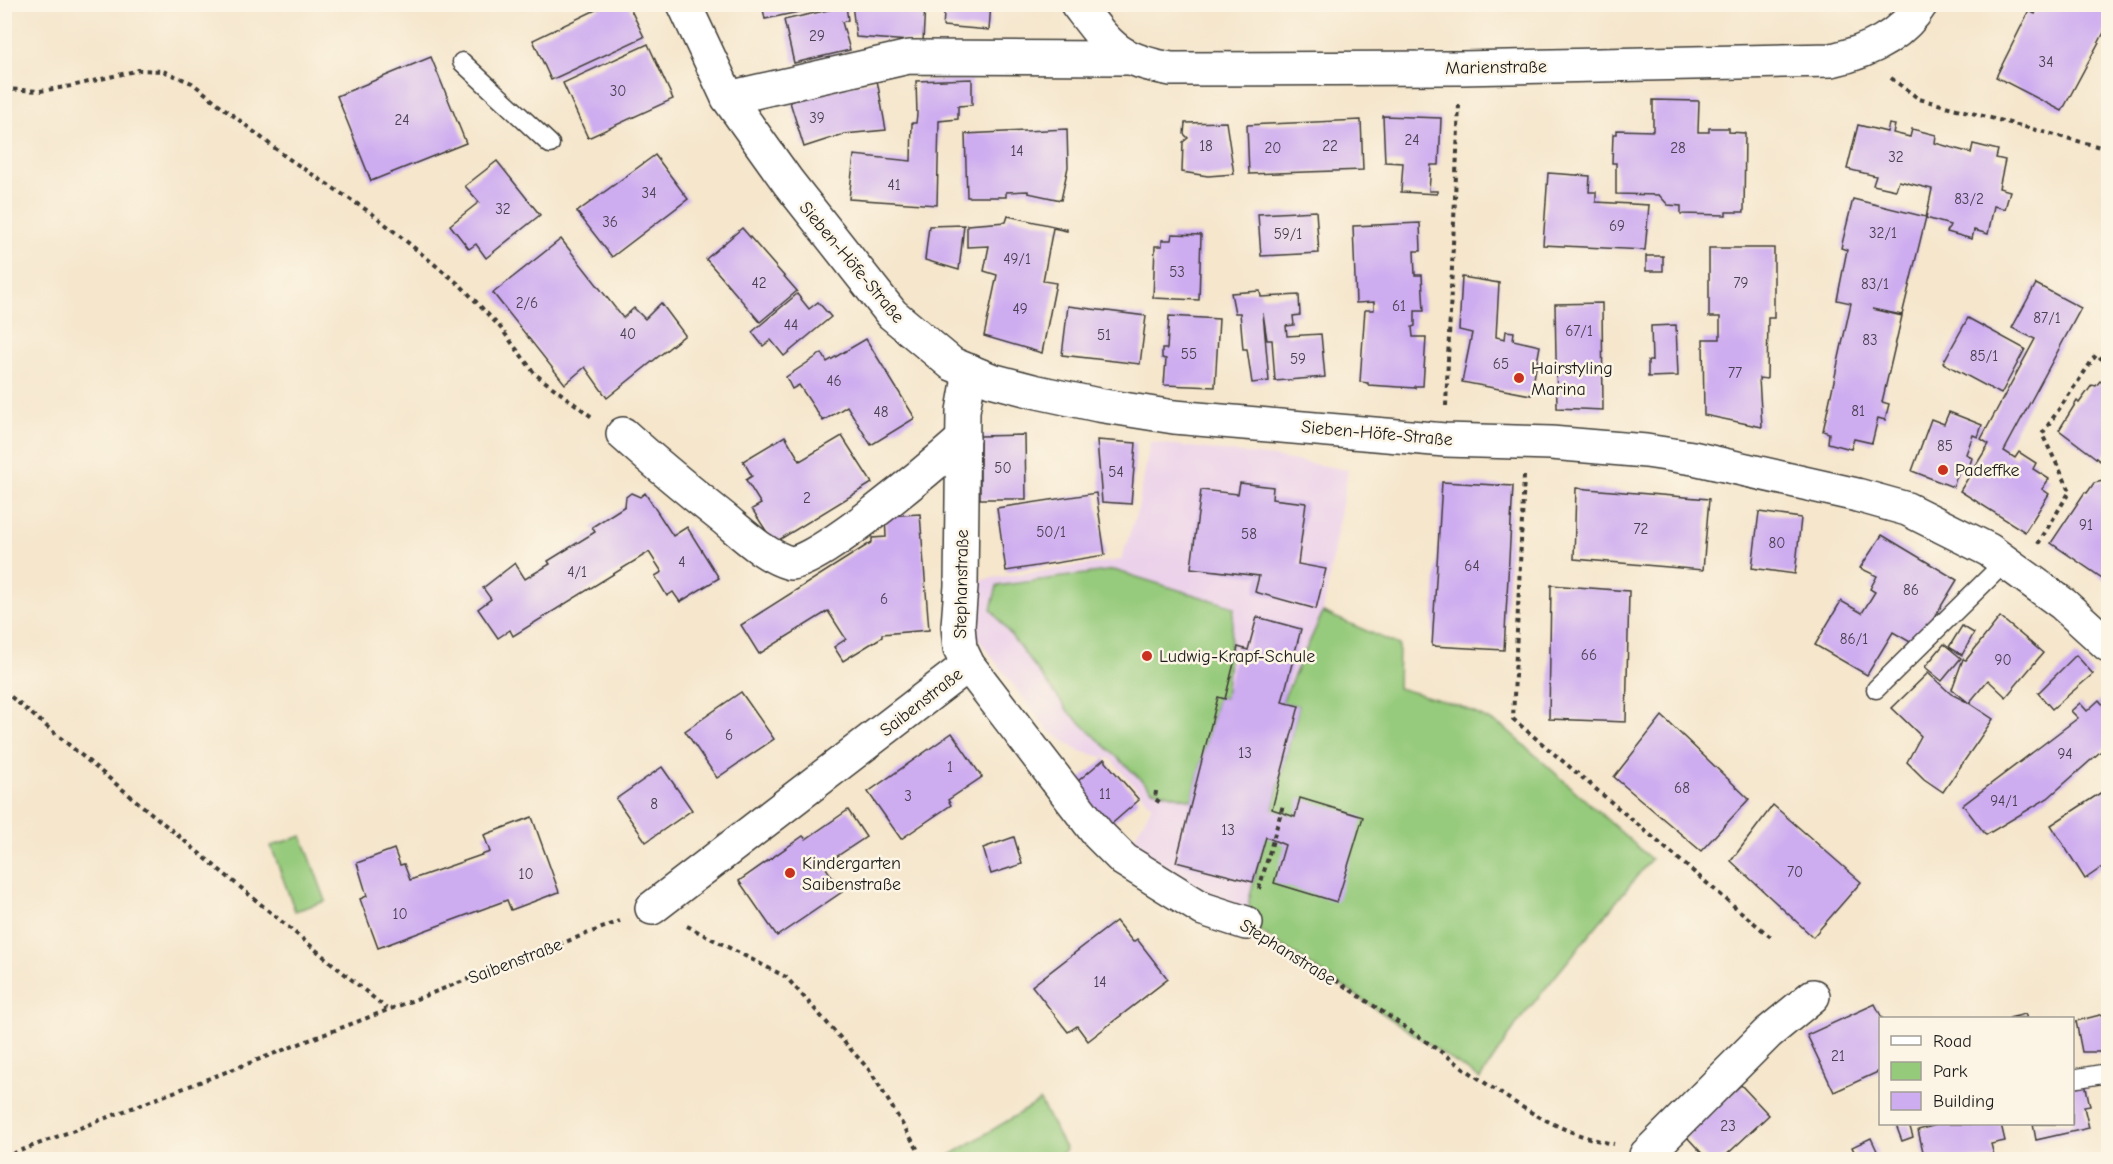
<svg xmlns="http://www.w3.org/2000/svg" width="2113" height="1164" font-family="'Comic Neue',sans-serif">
<rect width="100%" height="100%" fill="#fcf5e5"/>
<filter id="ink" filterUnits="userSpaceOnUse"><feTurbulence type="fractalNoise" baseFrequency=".0167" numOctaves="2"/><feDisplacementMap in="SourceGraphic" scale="12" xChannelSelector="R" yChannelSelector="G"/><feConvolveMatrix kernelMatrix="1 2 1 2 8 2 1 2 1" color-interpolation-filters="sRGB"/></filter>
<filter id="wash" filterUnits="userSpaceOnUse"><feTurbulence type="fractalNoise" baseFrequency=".008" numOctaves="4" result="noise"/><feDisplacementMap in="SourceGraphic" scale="24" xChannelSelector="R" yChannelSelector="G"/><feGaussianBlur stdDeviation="1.35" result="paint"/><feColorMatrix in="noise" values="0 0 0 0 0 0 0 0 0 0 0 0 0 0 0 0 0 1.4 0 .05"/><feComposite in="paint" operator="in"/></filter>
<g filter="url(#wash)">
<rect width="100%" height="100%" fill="#f5e6cc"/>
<polygon fill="#ecd1ea" points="1150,442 1273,457 1348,470 1323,612 1282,701 1299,706 1249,900 1250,913 1182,890 1128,848 1152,806 1111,759 1079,751 1047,729 972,631 971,584 986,579 1121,560 1138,508"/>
<g fill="#96ca7b" stroke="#59734c" stroke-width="1.5">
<polygon points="1114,570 1234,607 1225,699 1218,697 1192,800 1152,790 1068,711 991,609 997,586"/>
<polygon points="1323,612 1399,645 1398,688 1460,706 1505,728 1651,859 1518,1022 1480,1079 1250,924 1249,900 1299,706 1282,702"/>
<polygon points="302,836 326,901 295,911 271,846"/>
<polygon points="1040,1101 1066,1150 1054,1159 944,1159"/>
</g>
<g id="blocks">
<g fill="#ceacf0">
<polygon points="608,4 628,4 644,37 551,80 533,40"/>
<polygon points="762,4 812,4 813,9 765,19"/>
<polygon points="852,4 925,4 923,42 856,37"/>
<polygon points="945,4 991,4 989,30 943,26"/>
<polygon points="2040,4 2108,4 2108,25 2062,111 1996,77 2029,11 2035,14"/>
<polygon points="846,6 848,20 842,22 850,50 794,63 784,20"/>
<polygon points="648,44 673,99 588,138 563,83"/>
<polygon points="431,57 466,143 371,181 337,96"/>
<polygon points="972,79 972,105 958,106 958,119 939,121 937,205 849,199 854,155 911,161 912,123 916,123 917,114 916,81"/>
<polygon points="877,80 886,130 844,134 804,147 790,102 830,90"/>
<polygon points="1653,100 1699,101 1698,132 1709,132 1709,128 1729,128 1729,132 1745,133 1744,212 1726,212 1726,215 1681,214 1681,206 1668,205 1659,195 1616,194 1616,163 1612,163 1613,134 1617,134 1617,130 1653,131"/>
<polygon points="1383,116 1441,118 1439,165 1431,165 1429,191 1437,191 1437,194 1401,192 1403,163 1385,162"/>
<polygon points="1361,120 1363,170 1249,174 1247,125"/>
<polygon points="1226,122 1234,174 1208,176 1182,172 1183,142 1188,138 1184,134 1185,123"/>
<polygon points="1889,124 1895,125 1893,133 1910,137 1912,129 1936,135 1935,143 1971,153 1973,144 1998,150 1996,158 2005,160 1999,188 2010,191 2005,209 1994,206 1988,234 1974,230 1972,239 1947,232 1950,225 1926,218 1932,189 1899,181 1896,190 1873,185 1876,176 1847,169 1858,125 1887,132"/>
<polygon points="1067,129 1068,167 1061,200 1028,193 1028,191 1006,192 1006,197 967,197 965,134"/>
<polygon points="655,155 688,199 612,257 577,212"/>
<polygon points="497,161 540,215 486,258 476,244 469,249 450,225 479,202 465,186"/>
<polygon points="1548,173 1590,176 1589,192 1596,192 1596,202 1649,205 1645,250 1543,245"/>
<polygon points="1853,199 1926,217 1902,315 1872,309 1902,316 1882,402 1889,404 1885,420 1878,418 1872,443 1854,439 1851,449 1828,443 1829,433 1823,431 1851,303 1837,300 1847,250 1841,248"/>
<polygon points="1316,211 1319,253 1261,256 1258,214"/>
<polygon points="1008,216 1067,229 1067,231 1053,228 1043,281 1056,283 1042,353 984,336 997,275 984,271 989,246 967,247 967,225 1006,222"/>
<polygon points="1420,223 1421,251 1414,251 1415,275 1422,275 1424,311 1415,311 1415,326 1412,327 1413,337 1426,337 1423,386 1415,386 1415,388 1368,385 1368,383 1360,382 1364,322 1365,310 1374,310 1374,302 1356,303 1353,226"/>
<polygon points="964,225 959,270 925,260 929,226"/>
<polygon points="742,228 797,291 760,322 706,259"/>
<polygon points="1172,234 1201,235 1199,300 1153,298 1155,246 1162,246 1162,240 1171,240"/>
<polygon points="561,239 623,318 634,308 645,319 661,303 685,335 607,398 585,367 565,384 493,293"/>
<polygon points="1709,248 1774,248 1774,318 1768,318 1767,379 1759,378 1762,427 1704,415 1703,339 1720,339 1720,317 1709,317"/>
<rect x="1646" y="256" width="17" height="15"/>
<polygon points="1462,277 1499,283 1496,337 1505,339 1506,331 1514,332 1513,340 1540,346 1531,395 1462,382 1472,333 1459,330"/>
<polygon points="2036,284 2081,308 2004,451 2015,458 2019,452 2036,463 2033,469 2049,479 2042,489 2049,494 2025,532 1960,491 1989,444 1981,439 2035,339 2012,328"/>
<polygon points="1260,291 1261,297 1299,295 1300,315 1293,316 1294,325 1286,326 1287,336 1321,334 1325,377 1275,381 1272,340 1267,340 1263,313 1269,381 1252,383 1247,349 1243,349 1240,313 1235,313 1231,293"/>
<polygon points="797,294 809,309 818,302 831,317 784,356 771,340 763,346 752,332"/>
<polygon points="1602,303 1603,410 1557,408 1555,304"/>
<polygon points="1068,306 1146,316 1140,364 1062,355"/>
<polygon points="1169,316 1219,319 1215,387 1164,385 1166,359 1162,358 1162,349 1167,349"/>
<polygon points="1968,318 2025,349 2001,394 1943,363"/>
<polygon points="1676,325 1678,376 1648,377 1648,361 1652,361 1651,326"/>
<polygon points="866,339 915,418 871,445 847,406 823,421 799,385 792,389 786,377 822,353 827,362"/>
<polygon points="2100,381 2108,387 2108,449 2100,461 2059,430 2077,401 2079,403 2092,385 2096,386"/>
<polygon points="1949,412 1982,425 1978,437 1973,435 1966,454 1972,458 1967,474 1959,470 1953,487 1912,471 1931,419 1944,424"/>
<polygon points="1025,435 1026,499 980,499 980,436"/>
<polygon points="785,436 800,461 842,436 872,483 774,543 752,509 761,504 746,480 752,476 743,461"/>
<polygon points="1097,440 1136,443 1131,504 1102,502"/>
<polygon points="2108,480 2108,582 2051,543 2085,492 2087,493 2094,483"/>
<polygon points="1442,482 1513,486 1504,650 1432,646"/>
<polygon points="1240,483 1273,487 1272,499 1306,503 1298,564 1326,569 1316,609 1255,592 1259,576 1191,568 1201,490 1238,494"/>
<polygon points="1576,488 1709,499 1703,570 1574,559"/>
<polygon points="631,493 640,497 645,493 673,536 687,527 719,578 680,602 673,592 667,596 655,576 662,572 649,552 513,636 510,630 498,638 478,609 491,599 483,588 515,563 525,579 550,564 548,561 595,532 592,527 625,506 626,497"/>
<polygon points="1096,493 1105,555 1006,571 997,508"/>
<polygon points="1759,512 1801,518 1795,574 1752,568"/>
<polygon points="920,514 929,630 882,634 882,637 843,661 834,647 846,639 828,611 759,654 741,625 872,542 872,538 886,537 885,516"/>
<polygon points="1882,535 1957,580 1917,646 1893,632 1867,675 1815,645 1841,601 1862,613 1875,592 1870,589 1877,576 1860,568"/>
<polygon points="1551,585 1629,591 1626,722 1549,719"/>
<polygon points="1257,617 1301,629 1282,702 1299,706 1272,809 1295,817 1300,798 1363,817 1337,902 1274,883 1285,845 1266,837 1253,882 1176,862 1218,697 1225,699 1238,647 1248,650"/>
<polygon points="2000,617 2043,653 2006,697 1988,680 1969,703 1993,719 1943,792 1924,779 1907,762 1921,736 1892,708 1928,673 1951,694 1969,703 1952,689 1963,659 1966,660"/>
<polygon points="1962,626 1974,633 1962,655 1949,647"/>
<polygon points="1944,644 1961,658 1942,681 1925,667"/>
<polygon points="2076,655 2093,674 2052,709 2038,693"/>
<polygon points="741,692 774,739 717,778 685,731"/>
<polygon points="2099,700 2108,711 2108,745 2048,798 1986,835 1963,805 2078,718 2071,711 2080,703 2087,711"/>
<polygon points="1662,716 1749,799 1701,851 1614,777"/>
<polygon points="952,733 982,777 948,800 951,805 901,839 868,792"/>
<polygon points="1104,759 1106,759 1106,762 1139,800 1107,828 1071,787"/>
<polygon points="662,767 692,810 646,842 616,799"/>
<polygon points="2108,788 2108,863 2085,879 2051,825"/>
<polygon points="1773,805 1861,882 1813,937 1731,861"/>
<polygon points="848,810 866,837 824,865 842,892 777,936 739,881 803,836 806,839"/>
<polygon points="532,817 559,892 511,910 507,900 378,948 360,899 367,896 357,863 394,849 400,865 404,864 410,880 490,852 484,835"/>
<polygon points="1014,837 1022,864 991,874 983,848"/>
<polygon points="1116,921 1133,942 1137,939 1168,979 1088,1041 1077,1026 1068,1032 1032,986"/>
<polygon points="1875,1004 1882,1018 1880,1071 1834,1092 1807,1035"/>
<polygon points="2108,1013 2108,1052 2082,1052 2076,1021"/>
<polygon points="2025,1014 2027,1018 2009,1018"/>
<polygon points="2085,1083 2090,1106 2084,1107 2089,1128 2036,1140 2033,1124 2072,1124 2072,1086"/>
<polygon points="1741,1085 1769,1115 1721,1160 1708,1160 1686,1136"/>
<polygon points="1902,1124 1909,1124 1913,1137 1902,1141 1896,1125"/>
<polygon points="1940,1124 2001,1124 2005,1141 1991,1144 1995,1159 1925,1160 1918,1130"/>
<polygon points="1871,1138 1878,1153 1866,1160 1858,1160 1852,1147"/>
</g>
</g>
</g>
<g filter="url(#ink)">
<use href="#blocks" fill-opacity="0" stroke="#3d3a36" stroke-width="1.5"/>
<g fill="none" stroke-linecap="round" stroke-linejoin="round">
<defs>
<g id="lane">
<polyline points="462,62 550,144"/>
<polyline points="1876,689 2005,562"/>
<polyline points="2072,1079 2108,1073"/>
</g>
<g id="street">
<polyline points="684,4 728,98 788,182 892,314 952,364 991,380 1033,391 1098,405 1174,417 1445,440 1551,443 1646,451 1693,458 1857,495 1907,509 1989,550 2063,604 2108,645"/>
<path d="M1077 4C1110 47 1116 59 1171 69L1460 68 1832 60C1868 52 1901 37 1921 4"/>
<polyline points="728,98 909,57 1126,58"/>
<polyline points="970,371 963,411 961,586 958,626 960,648 968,665 1098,834 1124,860 1203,909 1246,923"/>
<path d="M623 434C655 463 688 490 722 517 743 534 763 555 790 563 819 563 936 463 963 439"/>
<polyline points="652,908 968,665"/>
<polyline points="1652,1160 1646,1155 1768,1033 1813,996"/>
</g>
</defs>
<use href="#lane" stroke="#3d3a36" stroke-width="21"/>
<use href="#street" stroke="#3d3a36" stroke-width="36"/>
<g stroke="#3d3a36" stroke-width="4" stroke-dasharray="4.5 4.5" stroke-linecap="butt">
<polyline points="1891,78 1919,99 2108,149"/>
<polyline points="4,89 40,91 72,86 139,70 163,71 192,83 286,157 374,215 461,286 500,327 535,374 592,417"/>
<polyline points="1446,406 1459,105"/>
<polyline points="1524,476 1513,719 1773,939"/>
<polyline points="2038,544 2070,491 2042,434 2096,355 2108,363"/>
<polyline points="4,691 387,1009"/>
<polyline points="1156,791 1155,799 1161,803"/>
<polyline points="1259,889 1283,805"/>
<polyline points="687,926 786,977 871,1072 924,1160"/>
<path d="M1275 941C1327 974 1379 1009 1431 1045 1487 1083 1545 1132 1614 1144"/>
<polyline points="4,1157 620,921"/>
</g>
<use href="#lane" stroke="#fff" stroke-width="18"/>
<use href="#street" stroke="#fff" stroke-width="33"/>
</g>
</g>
<g fill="#c8321e" stroke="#fcf5e5" stroke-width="2">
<circle cx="1519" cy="378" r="6"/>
<circle cx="1943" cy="470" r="6"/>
<circle cx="1147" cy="656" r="6"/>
<circle cx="790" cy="873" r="6"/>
</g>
<g text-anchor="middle" stroke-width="5" stroke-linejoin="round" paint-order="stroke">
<g font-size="15" fill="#484051">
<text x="817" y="41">29</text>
<text x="2046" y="67">34</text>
<text x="618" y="96">30</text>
<text x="817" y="123">39</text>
<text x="402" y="125">24</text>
<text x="1412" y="145">24</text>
<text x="1206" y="151">18</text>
<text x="1330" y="151">22</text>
<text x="1273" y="153">20</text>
<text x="1678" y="153">28</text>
<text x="1017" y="156">14</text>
<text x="1896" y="162">32</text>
<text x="894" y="190">41</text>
<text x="649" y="198">34</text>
<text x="1969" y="204">83/2</text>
<text x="503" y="214">32</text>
<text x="610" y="227">36</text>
<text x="1617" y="231">69</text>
<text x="1883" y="238">32/1</text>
<text x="1288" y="239">59/1</text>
<text x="1017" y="264">49/1</text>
<text x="1177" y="277">53</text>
<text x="759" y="288">42</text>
<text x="1741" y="288">79</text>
<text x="1875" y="289">83/1</text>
<text x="527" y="308">2/6</text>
<text x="1399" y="311">61</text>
<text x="1020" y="314">49</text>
<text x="2047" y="323">87/1</text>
<text x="791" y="330">44</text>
<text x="1579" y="336">67/1</text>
<text x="628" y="339">40</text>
<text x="1104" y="340">51</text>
<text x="1870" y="345">83</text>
<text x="1189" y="359">55</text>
<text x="1984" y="361">85/1</text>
<text x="1298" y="364">59</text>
<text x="1501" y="369">65</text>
<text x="1735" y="378">77</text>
<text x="834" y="386">46</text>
<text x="1858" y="416">81</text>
<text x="881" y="417">48</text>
<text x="1945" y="451">85</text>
<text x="1003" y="473">50</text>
<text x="1116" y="477">54</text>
<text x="807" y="503">2</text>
<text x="2086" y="530">91</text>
<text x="1641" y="534">72</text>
<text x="1051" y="537">50/1</text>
<text x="1249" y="539">58</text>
<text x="1777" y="548">80</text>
<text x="682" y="567">4</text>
<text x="1472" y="571">64</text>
<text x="577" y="577">4/1</text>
<text x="1911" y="595">86</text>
<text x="884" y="604">6</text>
<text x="1854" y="644">86/1</text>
<text x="1589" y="660">66</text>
<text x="2003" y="665">90</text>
<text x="729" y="740">6</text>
<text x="1245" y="758">13</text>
<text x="2065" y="759">94</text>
<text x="950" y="772">1</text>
<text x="1682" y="793">68</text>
<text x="1105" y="799">11</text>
<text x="908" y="801">3</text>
<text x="2004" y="806">94/1</text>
<text x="654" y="809">8</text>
<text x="1228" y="835">13</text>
<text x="1795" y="877">70</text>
<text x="526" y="879">10</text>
<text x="400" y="919">10</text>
<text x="1100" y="987">14</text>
<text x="1838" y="1061">21</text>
<text x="1728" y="1131">23</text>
</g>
<g font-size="18" fill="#1c1c1c" stroke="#fcf5e5">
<text transform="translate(1496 67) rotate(-1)" y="6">Marienstraße</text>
<text transform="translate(852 262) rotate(50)" y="6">Sieben-Höfe-Straße</text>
<text transform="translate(1377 433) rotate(5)" y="6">Sieben-Höfe-Straße</text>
<text transform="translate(961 584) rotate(-89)" y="6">Stephanstraße</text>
<text transform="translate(921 702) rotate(-38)" y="6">Saibenstraße</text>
<text transform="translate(1288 952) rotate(32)" y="6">Stephanstraße</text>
<text transform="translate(515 961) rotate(-21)" y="6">Saibenstraße</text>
</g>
<g font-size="18" fill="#1c1c1c" stroke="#fcf5e5" text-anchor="start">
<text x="1531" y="374">Hairstyling<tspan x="1531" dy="21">Marina</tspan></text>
<text x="1955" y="476">Padeffke</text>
<text x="1159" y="662">Ludwig-Krapf-Schule</text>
<text x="802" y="869">Kindergarten<tspan x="802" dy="21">Saibenstraße</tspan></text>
</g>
</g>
<rect width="2113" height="1164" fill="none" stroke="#fcf5e5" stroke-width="24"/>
<rect x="1879" y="1017" width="195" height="108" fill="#fcf5e5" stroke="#a29e95" stroke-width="1.5"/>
<rect x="1891" y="1036" width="30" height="9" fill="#ffffff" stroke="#a29e95" stroke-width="1.5"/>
<text x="1933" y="1047" font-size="18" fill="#1c1c1c">Road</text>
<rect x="1891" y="1062" width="30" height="18" fill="#96ca7b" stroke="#a29e95" stroke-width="1.5"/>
<text x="1933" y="1077" font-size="18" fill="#1c1c1c">Park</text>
<rect x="1891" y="1092" width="30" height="18" fill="#ceacf0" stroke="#a29e95" stroke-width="1.5"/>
<text x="1933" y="1107" font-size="18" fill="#1c1c1c">Building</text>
</svg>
